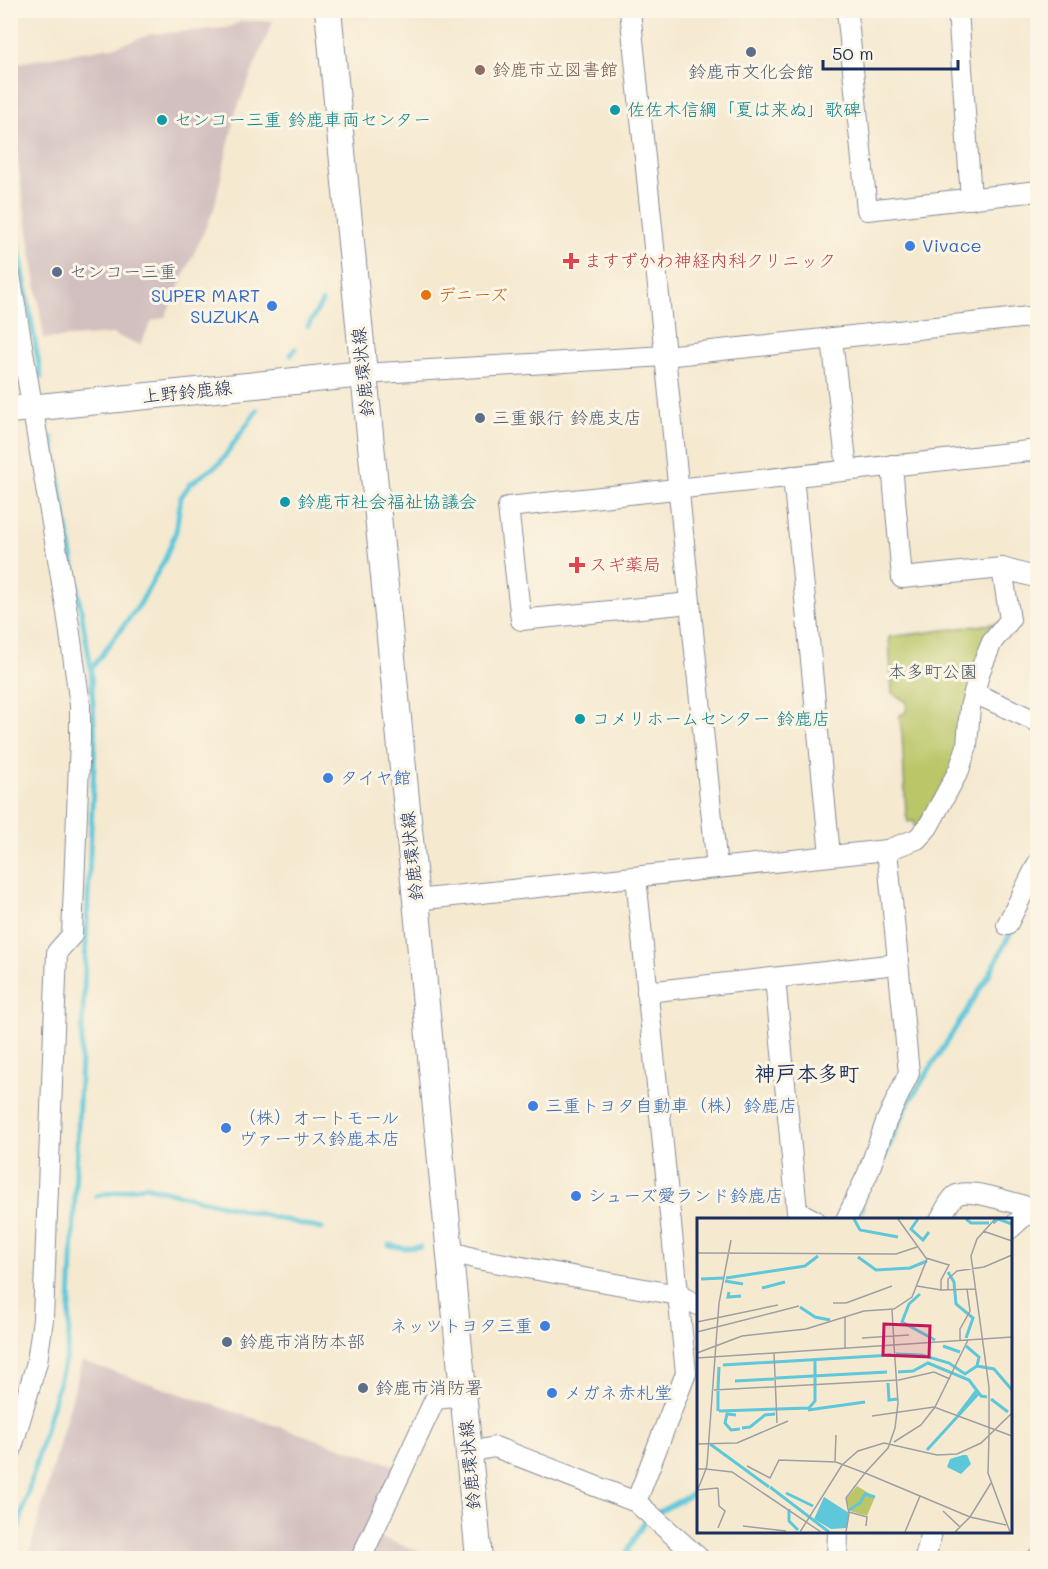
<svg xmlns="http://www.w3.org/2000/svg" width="1048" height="1569" font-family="Mali,'Klee One',sans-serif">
<rect width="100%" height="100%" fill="#fcf5e5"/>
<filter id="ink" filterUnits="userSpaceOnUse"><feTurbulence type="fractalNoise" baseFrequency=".0167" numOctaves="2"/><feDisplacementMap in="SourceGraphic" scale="12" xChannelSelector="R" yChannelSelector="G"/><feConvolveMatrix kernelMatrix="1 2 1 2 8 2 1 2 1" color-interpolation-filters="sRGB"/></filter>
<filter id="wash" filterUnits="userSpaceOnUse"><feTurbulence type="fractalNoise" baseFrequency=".008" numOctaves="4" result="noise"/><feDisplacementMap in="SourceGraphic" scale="24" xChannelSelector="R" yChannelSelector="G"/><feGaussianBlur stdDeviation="1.35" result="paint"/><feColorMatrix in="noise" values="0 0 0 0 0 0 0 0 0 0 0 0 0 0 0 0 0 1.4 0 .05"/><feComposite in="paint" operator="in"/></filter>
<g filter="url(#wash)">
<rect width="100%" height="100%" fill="#f5e9d0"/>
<g fill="#d2bfbf">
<polygon points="242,21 273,21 236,111 214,209 165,317 152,321 140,345 112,334 44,339 11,116 11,64 117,46 151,34 226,28"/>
<polygon points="82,1361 400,1467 370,1534 430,1555 450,1553 451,1558 28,1558"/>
</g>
<polygon fill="#bac668" stroke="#6a7a63" stroke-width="1.5" points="1001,623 955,768 915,830 914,821 908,822 906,814 902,734 899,716 906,712 907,702 892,693 889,637"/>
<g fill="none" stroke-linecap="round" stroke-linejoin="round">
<g stroke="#5ec7d9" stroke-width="5">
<polyline points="10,198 41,377"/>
<polyline points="308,326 322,302"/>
<polyline points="291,355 295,349"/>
<polyline points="91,669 140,604 165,559 176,531 181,497 190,484 220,463 257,410"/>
<polyline points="878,1171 909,1102 989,975 1013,928"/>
<polyline points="96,1196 145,1186 322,1229"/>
<polyline points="857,1220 863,1207"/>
<polyline points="389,1245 403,1248 420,1247"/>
<polyline points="655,1514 698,1491"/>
<polyline points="10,1556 68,1350 95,741 91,669 52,437"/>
<polyline points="625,1558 630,1546 647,1518"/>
</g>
</g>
</g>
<g filter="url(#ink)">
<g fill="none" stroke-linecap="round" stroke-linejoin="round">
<defs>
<g id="minor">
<polyline points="630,10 717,868"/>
<polyline points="847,10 867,210 1038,191"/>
<polyline points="958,10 971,199"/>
<polyline points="10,275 67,612 80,705 80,739 72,935 57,952 43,1319 37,1362 10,1454"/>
<polyline points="832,339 847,469"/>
<polyline points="363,374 665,356 1038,316"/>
<polyline points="892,465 902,578 1002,568"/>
<polyline points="793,476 830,855"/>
<polyline points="690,603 521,620 508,507 1038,450"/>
<polyline points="974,693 1038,722"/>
<polyline points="636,877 686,1373 636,1502"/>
<polyline points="416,900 887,850 917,839 928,827 959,770 967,746 970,707 980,671 992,642 1010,620 1002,568 1038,578"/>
<polyline points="1007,925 1038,863"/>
<polyline points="775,978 797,1211 814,1220"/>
<polyline points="647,992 897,964"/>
<polyline points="846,1220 868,1173 886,1122 909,1073 887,850"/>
<path d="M940 1220C944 1212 949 1201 955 1196 968 1186 1022 1206 1038 1210"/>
<polyline points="1010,1229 1023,1217 1038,1211"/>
<polyline points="449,1251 477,1259 678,1295 698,1305"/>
<polyline points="469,1452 495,1447 636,1502 699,1558"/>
<polyline points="361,1558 435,1399 463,1396"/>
<polyline points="837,1558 838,1532"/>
<polyline points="925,1558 932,1532"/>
<polyline points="1037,1558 1038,1558"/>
</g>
<g id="major">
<polyline points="328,10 416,900 479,1558"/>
<polyline points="10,410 363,374"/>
</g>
</defs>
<use href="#minor" stroke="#888c97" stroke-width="22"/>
<use href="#major" stroke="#888c97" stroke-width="28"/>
<use href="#minor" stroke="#fff" stroke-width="20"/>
<use href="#major" stroke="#fff" stroke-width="26"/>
</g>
</g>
<g fill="#5c6f8a" stroke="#fcf5e5" stroke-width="2">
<circle cx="751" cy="52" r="6"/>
<circle cx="57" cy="272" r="6"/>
<circle cx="480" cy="418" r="6"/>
<circle cx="227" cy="1342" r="6"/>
<circle cx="363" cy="1388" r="6"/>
</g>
<circle fill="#8d6e63" stroke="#fcf5e5" stroke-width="2" cx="480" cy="70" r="6"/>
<g fill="#0f9aa8" stroke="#fcf5e5" stroke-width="2">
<circle cx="615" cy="110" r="6"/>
<circle cx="162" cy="120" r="6"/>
<circle cx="285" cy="502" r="6"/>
<circle cx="580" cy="719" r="6"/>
</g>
<g fill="#3f7fe0" stroke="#fcf5e5" stroke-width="2">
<circle cx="910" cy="246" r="6"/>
<circle cx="272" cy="306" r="6"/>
<circle cx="328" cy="778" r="6"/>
<circle cx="533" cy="1106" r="6"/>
<circle cx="226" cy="1128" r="6"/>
<circle cx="576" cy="1196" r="6"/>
<circle cx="545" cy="1326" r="6"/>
<circle cx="552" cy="1393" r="6"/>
</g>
<g fill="#e0444e" stroke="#fcf5e5" stroke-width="2">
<path d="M568 252h6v6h6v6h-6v6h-6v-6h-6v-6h6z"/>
<path d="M574 556h6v6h6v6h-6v6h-6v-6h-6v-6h6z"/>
</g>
<circle fill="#e8710a" stroke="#fcf5e5" stroke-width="2" cx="426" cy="295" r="6"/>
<g text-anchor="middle" stroke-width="6" stroke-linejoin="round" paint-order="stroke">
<g font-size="18" fill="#785e54" stroke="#fcf5e5" text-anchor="start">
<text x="492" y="76">鈴鹿市立図書館</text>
</g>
<g font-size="18" fill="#4e5e75" stroke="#fcf5e5" text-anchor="start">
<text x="751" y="78" text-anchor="middle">鈴鹿市文化会館</text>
<text x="69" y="278">センコー三重</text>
<text x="492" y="424">三重銀行 鈴鹿支店</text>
<text x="239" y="1348">鈴鹿市消防本部</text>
<text x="375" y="1394">鈴鹿市消防署</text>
</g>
<g font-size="18" fill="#0d838f" stroke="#fcf5e5" text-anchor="start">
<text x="627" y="116">佐佐木信綱「夏は来ぬ」歌碑</text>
<text x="174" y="126">センコー三重 鈴鹿車両センター</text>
<text x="297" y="508">鈴鹿市社会福祉協議会</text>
<text x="592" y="725">コメリホームセンター 鈴鹿店</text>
</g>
<g font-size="18" fill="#366cbe" stroke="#fcf5e5" text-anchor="start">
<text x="922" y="252">Vivace</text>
<text x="260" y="302" text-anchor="end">SUPER MART<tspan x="260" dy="21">SUZUKA</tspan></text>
<text x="340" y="784">タイヤ館</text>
<text x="545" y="1112">三重トヨタ自動車（株）鈴鹿店</text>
<text x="238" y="1124">（株）オートモール<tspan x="238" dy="21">ヴァーサス鈴鹿本店</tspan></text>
<text x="588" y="1202">シューズ愛ランド鈴鹿店</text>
<text x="533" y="1332" text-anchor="end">ネッツトヨタ三重</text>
<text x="564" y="1399">メガネ赤札堂</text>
</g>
<g font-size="18" fill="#be3a42" stroke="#fcf5e5" text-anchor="start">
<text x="584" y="267">ますずかわ神経内科クリニック</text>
<text x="589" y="571">スギ薬局</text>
</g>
<g font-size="18" fill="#c56008" stroke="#fcf5e5" text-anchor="start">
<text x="438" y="301">デニーズ</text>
</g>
<g font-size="18" fill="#1b2f5e" stroke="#fcf5e5">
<text transform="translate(363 372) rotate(-96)" y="6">鈴鹿環状線</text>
<text transform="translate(187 392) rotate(-6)" y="6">上野鈴鹿線</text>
<text transform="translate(412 856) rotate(-96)" y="6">鈴鹿環状線</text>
<text transform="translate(470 1465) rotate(-95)" y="6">鈴鹿環状線</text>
</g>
<g font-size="18" fill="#435560" stroke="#fcf5e5">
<text x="933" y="678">本多町公園</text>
</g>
<g font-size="21" font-weight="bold" fill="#1b2f5e" stroke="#fcf5e5">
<text x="807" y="1081">神戸本多町</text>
</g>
</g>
<g transform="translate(697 1218)">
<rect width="315" height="315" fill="#f5e9d0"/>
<path d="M160 268 178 279 170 298 153 293 149 281Z" fill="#bac668"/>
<path d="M266 237H270L274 246 264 256 250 249 253 241ZM127 279 152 295 150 310 134 311 117 301Z" fill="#5ec7d9"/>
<path fill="none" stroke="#5ec7d9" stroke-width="3" d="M157 1 163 12 201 19M221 1 214 11 226 22 232 14M269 1 274 5H292M296 5 301 1 315 6M161 39 179 52 213 50 230 43M251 54 257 64 259 86 276 100 269 120M29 60 108 48 121 38M4 61 26 60M28 63 46 66M65 70 88 64M32 74 31 79 44 78M223 76 212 86 205 104 238 122M103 89 118 99 133 102M246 128 263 134M199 136 225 137 252 145 268 156 280 148 282 139 269 128M26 147 195 137M280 148 297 151 315 172M201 154 216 153 231 145 272 162 284 178 290 179M79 160 190 154M57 162 77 161M38 163 57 162M191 165 192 182 200 181M21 171 22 149M21 173V193M294 181 311 194M111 192 168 184M22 193 112 190 118 183V141M39 197 30 196 28 205 34 212 43 211M261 197 280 172M45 210 53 209 68 197 78 196M13 226 72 269M230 232 281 176M73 269 132 314M89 275 116 288M92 291V303L101 312M152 292 163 285 168 276 178 279"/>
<path fill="none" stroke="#9e9fa2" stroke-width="1.5" d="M201 1 229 40 252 47 244 62V72L278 71M286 13 315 23M0 35 199 36 220 29M220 68 244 72M251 72V61L260 53 287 49 315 37M136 85H149L195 68M195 91 197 127M0 104 81 87M0 114 102 88M165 120 212 117M263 123V111L273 93 270 71M197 127 201 185 198 210 191 230 168 255 223 278 208 314M148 130V99M0 135 45 118 109 111 167 93 197 91 215 79 230 41M77 135 80 205M0 140 315 119M17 172 202 162 237 154 253 161M175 198 237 189 315 218M292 218V169L274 38 280 21 298 1M292 218 291 255 313 314M197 224 224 207 238 189 271 122M0 226 40 225 91 203M138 243 139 217M50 248 73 260 82 242 139 244 168 255 149 280 152 296 149 314M0 251H9L10 247 22 85 34 22M21 270 22 288 28 293 21 310M1 271 9 251 35 254 124 314M0 272 21 270M223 278 273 299 309 307M246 293 263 309M152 294 170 299 169 308M46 308 89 313M103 314 145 247 161 233 187 225 240 237 260 236 284 225 315 195M258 314 273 299 294 265"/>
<path fill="#c2185b" fill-opacity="0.15" stroke="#c2185b" stroke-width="3" d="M187 106 233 108 232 139 186 137Z"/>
<rect width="315" height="315" fill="none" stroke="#1b2f5e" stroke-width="3"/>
</g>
<rect width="1048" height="1569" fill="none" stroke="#fcf5e5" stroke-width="36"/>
<path d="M823 60v9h135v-9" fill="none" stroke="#1b2f5e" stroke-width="3"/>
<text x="832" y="60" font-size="18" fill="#1b2f5e" stroke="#fcf5e5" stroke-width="4.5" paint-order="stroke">50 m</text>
</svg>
